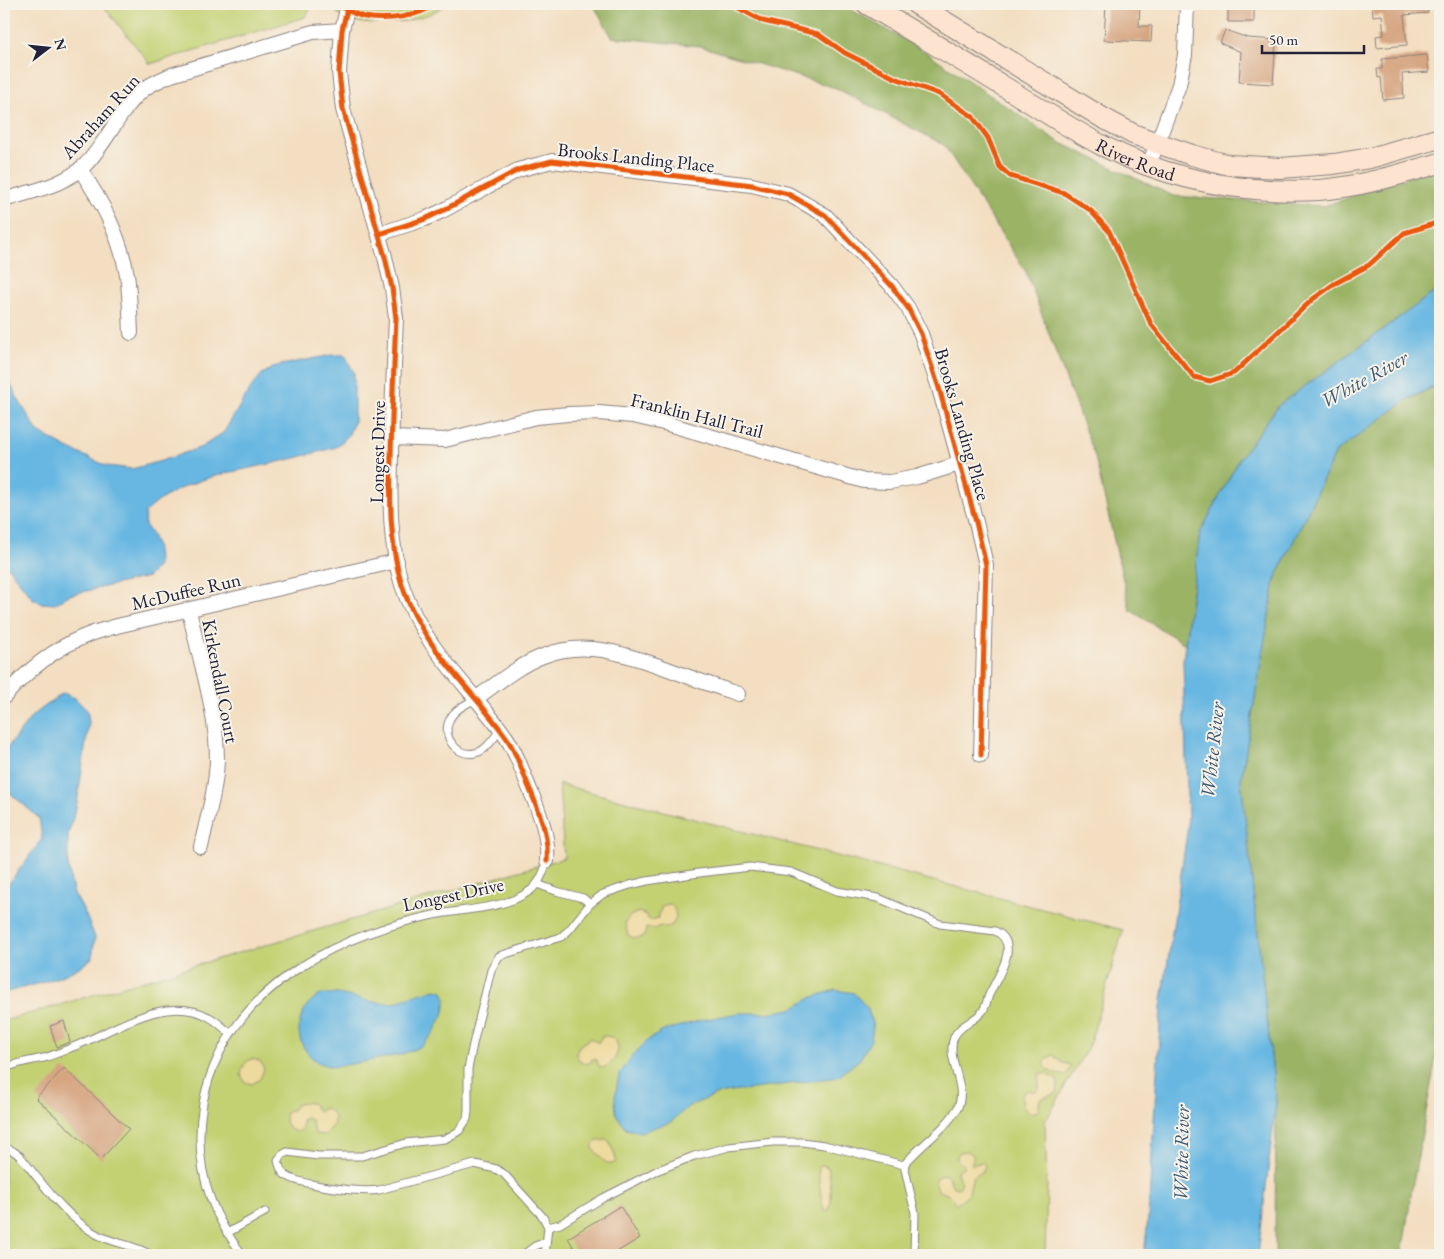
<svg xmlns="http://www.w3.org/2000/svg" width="1444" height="1259" font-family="'EB Garamond',serif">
<rect width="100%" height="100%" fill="#f7f3e8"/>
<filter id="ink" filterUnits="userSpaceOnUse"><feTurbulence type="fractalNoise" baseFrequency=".02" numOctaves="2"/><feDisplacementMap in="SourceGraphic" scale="10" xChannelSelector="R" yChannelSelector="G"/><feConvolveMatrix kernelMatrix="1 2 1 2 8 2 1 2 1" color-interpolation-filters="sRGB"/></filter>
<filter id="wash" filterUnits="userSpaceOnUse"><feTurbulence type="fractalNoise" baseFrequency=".0096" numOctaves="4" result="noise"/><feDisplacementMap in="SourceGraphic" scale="20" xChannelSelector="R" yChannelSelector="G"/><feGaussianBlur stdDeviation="1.12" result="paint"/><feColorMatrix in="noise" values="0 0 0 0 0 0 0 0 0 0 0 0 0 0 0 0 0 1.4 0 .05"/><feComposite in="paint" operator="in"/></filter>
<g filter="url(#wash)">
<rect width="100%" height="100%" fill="#f3dec1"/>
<g fill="#c3d173" stroke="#727a57">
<polygon points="105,4 314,4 305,17 150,64 105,8"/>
<polygon points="325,4 346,4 362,11 385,13 404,10 422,4 447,4 430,14 406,21 366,23 347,20"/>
<polygon points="559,784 1123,930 1090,1043 1045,1122 1047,1187 1045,1255 4,1255 4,1021 564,858"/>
</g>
<g fill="#9ab365" stroke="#5e6a50">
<polygon points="593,4 841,4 926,52 1059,142 1173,196 1324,206 1440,166 1440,288 1279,405 1240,458 1200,533 1185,644 1130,610 1095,457 1026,272 944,145 836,88 700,46 612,37"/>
<polygon points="1440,384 1440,1036 1412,1188 1402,1255 1275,1255 1276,1102 1241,780 1275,580 1336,452 1405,401"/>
</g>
<g fill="#eeda9e" stroke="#887e6c">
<path d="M668 904 672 905C678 914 677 924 666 928L660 926 654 929 646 928 645 935C639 940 634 939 628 935L625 923 630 916 639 912 646 915 648 919 652 920 658 918 662 906Z"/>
<path d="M602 1036C624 1034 622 1061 603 1068L600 1067 595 1059H592L591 1062 586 1064 579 1061 576 1053 579 1046 590 1038 598 1043Z"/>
<path d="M1053 1055 1062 1063 1069 1064 1071 1067 1066 1075C1057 1075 1043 1072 1045 1061Z"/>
<path d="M253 1059 261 1062 264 1069 260 1079 252 1084 245 1082 241 1075C242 1068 245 1060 253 1059Z"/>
<polygon points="1042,1073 1047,1074 1057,1080 1058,1085 1057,1093 1040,1099 1038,1111 1030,1113 1023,1107 1022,1095 1028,1090 1034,1092 1039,1089 1039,1075"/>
<path d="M306 1102 313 1104 318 1112 325 1108C339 1114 335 1127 325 1135L316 1134 313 1129 312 1121 308 1118 302 1120V1129L298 1132C287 1131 282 1121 287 1111L292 1110 296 1105Z"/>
<path d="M606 1140 610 1142 616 1159 615 1163C605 1166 599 1156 593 1148V1145L597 1141Z"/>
<path d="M967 1151C978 1157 971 1158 972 1165L982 1162 985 1165C983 1174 980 1171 974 1176 970 1181 971 1187 969 1192 968 1196 961 1201 957 1204 953 1201 953 1197 949 1195 941 1191 936 1193 935 1182L938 1177 943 1174 948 1176 953 1187 957 1188 960 1187 962 1182 958 1176 957 1171 965 1166 957 1160V1156L960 1152Z"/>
<path d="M822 1165 828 1167C830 1176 834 1204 828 1211H824C822 1203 817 1173 819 1166Z"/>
</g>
<g fill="#67b7e2" stroke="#446c8e">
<polygon points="1440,288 1440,383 1405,401 1336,452 1275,580 1241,780 1276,1102 1258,1255 1144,1255 1148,1218 1161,1007 1188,826 1183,660 1200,533 1240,458 1279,405"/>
<path d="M332 355H345L354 373V422L348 436 336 447C312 454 288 460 265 465 222 474 177 481 145 513V525C156 539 158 548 158 566L148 577 69 595 55 604 41 603 32 598 4 562V370L18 399 38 432 67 448 107 466 132 469 161 461 202 447 224 432 250 389 262 374 276 366Z"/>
<path d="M63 693 75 698 87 710 89 722 77 803 68 835V866L73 892 84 911 95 937 92 958C67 979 34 984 4 993V890L42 839 39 818 4 788V752L32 716Z"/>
<path d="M435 989 443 991 446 999 444 1013 433 1034 422 1046 400 1055 335 1067C322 1065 314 1062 306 1051 299 1041 297 1030 301 1018 317 972 358 1006 391 1003 398 1003 403 999 409 997 418 994 427 992 435 989Z"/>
<polygon points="835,990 854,993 868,1009 873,1027 871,1040 860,1059 838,1077 718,1094 689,1106 671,1122 641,1132 626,1129 616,1114 615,1097 619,1075 633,1055 648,1040 663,1031 702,1020 738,1013 767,1013 792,1009 813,997"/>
</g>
<g id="blocks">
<g fill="#d6a581">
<polygon points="1106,4 1140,4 1139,26 1152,26 1151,42 1104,40"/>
<polygon points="1228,4 1263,4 1263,7 1254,7 1254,22 1228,22"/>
<polygon points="1372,4 1427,4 1428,13 1404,15 1407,45 1377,48 1376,36 1384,35 1382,15 1373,16"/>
<polygon points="1225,30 1248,38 1276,40 1273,84 1239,82 1241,52 1220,43"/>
<polygon points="1427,55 1429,72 1402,74 1404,98 1383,100 1381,77 1378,78 1377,69 1382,69 1382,59"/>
<polygon points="64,1021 70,1042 57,1047 50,1026"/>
<polygon points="64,1068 129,1129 101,1159 36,1098"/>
<polygon points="620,1206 640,1238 612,1255 578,1255 568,1238"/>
</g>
</g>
</g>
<g filter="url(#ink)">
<use href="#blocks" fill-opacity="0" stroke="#8a807e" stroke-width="1"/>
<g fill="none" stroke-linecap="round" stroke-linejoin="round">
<defs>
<g id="lane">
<path d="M475 699C465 705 453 710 449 721 442 737 457 757 475 753 486 751 493 739 500 730"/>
<polyline points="537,884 556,891 583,898 590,904"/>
<path d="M4 1069C17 1062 30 1061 44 1058 54 1055 63 1051 73 1047 114 1031 164 993 209 1017 217 1021 223 1028 230 1033"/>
<path d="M4 1147 13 1151 20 1156C42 1183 67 1219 98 1235 115 1244 133 1244 151 1255"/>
<polyline points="548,1227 560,1224 603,1198 656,1171 694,1156 729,1147 773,1142 802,1142 824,1145 904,1165"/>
<polyline points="227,1233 265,1212"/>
<path d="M243 1255C207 1210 193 1160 203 1103 224 993 329 938 429 916 459 909 499 910 525 894 538 887 543 875 547 861"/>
<polyline points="523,1255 535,1246 546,1242"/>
<path d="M545 1255 548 1227 543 1217 504 1174 496 1169 475 1164 379 1190C362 1193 296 1185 284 1174 280 1170 279 1165 278 1160L282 1155 287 1152 318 1156H362L406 1143 445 1139 459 1131 467 1119 468 1111V1069L473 1044 491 970 499 956 561 937 569 930 590 904 603 894 630 885 647 881 699 873 750 867 791 872 837 891 878 898 940 924 995 931C1021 943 999 974 991 991 987 997 987 1006 982 1012 974 1022 959 1025 954 1037 945 1060 969 1087 957 1109 944 1131 920 1145 904 1165L915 1213 914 1255"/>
</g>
<g id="street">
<path d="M347 4V9L342 30 339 72 343 109 385 257 392 288 396 318C394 364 392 409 391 454 390 498 389 543 402 585 423 649 469 685 506 737 517 753 523 774 531 792 540 814 549 836 547 861"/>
<polyline points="1149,165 1179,85 1185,55 1187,4"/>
<path d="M80 169C102 202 120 235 127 275 130 294 130 314 131 333"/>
<path d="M4 200C31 191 64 186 85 165 107 143 119 110 144 89 152 83 162 79 171 75L313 32 342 30"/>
<polyline points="379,234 425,219 442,211 518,170 552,161 752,185 788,194 825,215 891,285 908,308 921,334 939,388 976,522 986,565 981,755"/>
<polyline points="392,438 445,440 536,417 568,414 599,413 633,416 668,424 864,481 890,482 917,477 959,464"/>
<path d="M189 610C199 659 217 710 217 760 216 790 207 818 201 847"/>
<path d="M4 697C26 672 52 650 83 637 94 632 106 629 117 626L397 561"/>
<path d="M475 699C497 684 517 666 543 656 585 639 625 654 665 668 689 677 714 686 738 694"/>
</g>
<g id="secondary">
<path id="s1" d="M867 4C912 31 958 58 1003 86 1036 106 1069 128 1103 146 1170 180 1244 194 1319 190 1360 187 1401 174 1440 163"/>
<polyline points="916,4 1103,118 1133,134 1157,143 1192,155 1229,165 1280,168 1334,164 1370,158 1440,138"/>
</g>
</defs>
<use href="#lane" stroke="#8a807e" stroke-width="9"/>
<use href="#street" stroke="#8a807e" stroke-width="16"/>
<use href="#secondary" stroke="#8a807e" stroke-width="22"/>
<use href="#lane" stroke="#fff" stroke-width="7"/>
<use href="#street" stroke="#fff" stroke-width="14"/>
<use href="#secondary" stroke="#fde4d1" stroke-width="20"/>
<defs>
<g id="cycleway">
<path d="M336 4C345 9 355 15 365 17 387 21 418 17 435 4"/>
<path d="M347 4V9L342 30 339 72 343 109 385 257 392 288 396 318C394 364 392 409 391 454 390 498 389 543 402 585 423 649 469 685 506 737 517 753 523 774 531 792 540 814 549 836 547 861"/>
<polyline points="731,4 763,21 818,34 845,53 895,78 939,94 972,116 988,138 1000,167 1010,176 1064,193 1090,210 1109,231 1151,324 1194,377 1210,381 1234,373 1313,299 1334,284 1369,265 1404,233 1440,222"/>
<polyline points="379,234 425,219 442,211 518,170 552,161 752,185 788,194 825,215 891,285 908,308 921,334 939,388 976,522 986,565 981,755"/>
</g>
</defs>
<use href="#cycleway" stroke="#f7f3e8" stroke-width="8"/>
<use href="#cycleway" stroke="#e8590c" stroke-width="5"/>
</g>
</g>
<g text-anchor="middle" stroke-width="4" stroke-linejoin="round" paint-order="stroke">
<g font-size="19" fill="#22223b" stroke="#f7f3e8">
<text transform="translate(100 116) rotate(-48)" y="7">Abraham Run</text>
<text transform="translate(636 157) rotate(6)" y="7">Brooks Landing Place</text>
<text dy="7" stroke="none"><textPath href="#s1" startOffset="311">River Road</textPath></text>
<text transform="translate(697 415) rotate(14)" y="7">Franklin Hall Trail</text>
<text transform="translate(963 424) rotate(74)" y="7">Brooks Landing Place</text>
<text transform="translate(377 452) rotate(-89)" y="7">Longest Drive</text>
<text transform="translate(186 591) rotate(-13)" y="7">McDuffee Run</text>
<text transform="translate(221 681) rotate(79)" y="7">Kirkendall Court</text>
<text transform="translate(453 894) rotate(-12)" y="7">Longest Drive</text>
</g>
<g font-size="20" font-style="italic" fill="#3a5675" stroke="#f7f3e8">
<text transform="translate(1364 379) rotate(-29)" y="7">White River</text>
<text transform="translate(1212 750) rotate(-84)" y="7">White River</text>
<text transform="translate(1181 1153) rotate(-89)" y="7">White River</text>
</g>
</g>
<rect width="1444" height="1259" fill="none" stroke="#f7f3e8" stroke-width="20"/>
<g transform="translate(48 48) rotate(74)" stroke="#f7f3e8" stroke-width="4" paint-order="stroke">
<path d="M0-4L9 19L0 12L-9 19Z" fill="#22223b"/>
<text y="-8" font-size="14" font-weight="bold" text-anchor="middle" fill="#22223b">N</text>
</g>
<path d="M1262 45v8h102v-8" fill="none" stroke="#22223b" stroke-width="2.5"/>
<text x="1269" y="45" font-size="15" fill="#22223b" stroke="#f7f3e8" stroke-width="4" paint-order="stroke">50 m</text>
</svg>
